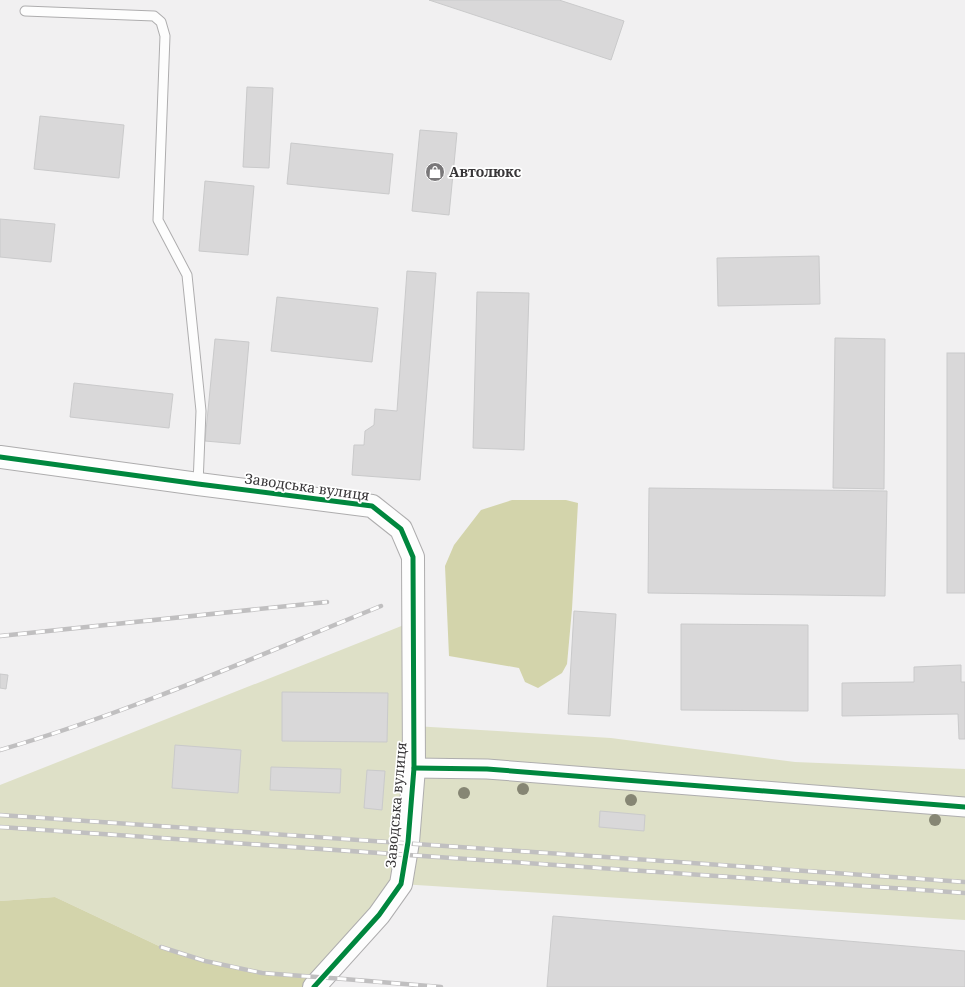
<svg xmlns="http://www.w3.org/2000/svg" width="965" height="987" font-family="'Noto Serif',serif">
<rect width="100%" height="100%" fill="#f1f0f1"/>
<polygon fill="#dee0c7" points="414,621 414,726 611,738 795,762 965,769 965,920 401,884 323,977 262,973 205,961 161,947 55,897 0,901 0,785"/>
<g fill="#d3d4ab">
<polygon points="512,500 566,500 578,503 572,609 567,664 562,673 538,688 525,682 519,668 449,656 445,566 454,545 481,510"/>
<polygon points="55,897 161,947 205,961 262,973 323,977 314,987 0,987 0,901"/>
</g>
<g fill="#d9d8d9" stroke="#cacacb">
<polygon points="429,0 559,0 624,21 611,60"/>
<polygon points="247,87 273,88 269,168 243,167"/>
<polygon points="40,116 124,125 119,178 34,169"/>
<polygon points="420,130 457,133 449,215 412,211"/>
<polygon points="291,143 393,154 389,194 287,184"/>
<polygon points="205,181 254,186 248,255 199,251"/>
<polygon points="0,219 55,224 51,262 0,257"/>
<polygon points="819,256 820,304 718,306 717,258"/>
<polygon points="407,271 436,273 420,480 352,475 354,445 364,445 365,431 374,425 375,409 397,411"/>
<polygon points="477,292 529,293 524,450 473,448"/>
<polygon points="277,297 378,308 372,362 271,351"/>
<polygon points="835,338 885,339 884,489 833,488"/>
<polygon points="215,339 249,342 240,444 205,441"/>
<rect x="947" y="353" width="18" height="240"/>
<polygon points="74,383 173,394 169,428 70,417"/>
<polygon points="649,488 887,491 885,596 648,593"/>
<polygon points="574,611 616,614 610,716 568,714"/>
<polygon points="681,624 808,625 808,711 681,710"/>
<polygon points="961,665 961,682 965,682 965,739 959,739 958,714 842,716 842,683 914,682 914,667"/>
<polygon points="0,674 8,675 6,689 0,688"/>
<polygon points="282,692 388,693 387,742 282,741"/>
<polygon points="175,745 241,750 238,793 172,788"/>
<polygon points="271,767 341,769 340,793 270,790"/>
<polygon points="367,770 385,771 382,810 364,808"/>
<polygon points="600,811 645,815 644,831 599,827"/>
<polygon points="553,916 965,951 965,987 547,987"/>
</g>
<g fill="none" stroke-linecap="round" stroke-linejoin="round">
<defs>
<polyline id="service" points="25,11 154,16 161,22 165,36 158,220 187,275 201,411 198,484"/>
<polyline id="minor" points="414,768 487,769 965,807"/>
<polyline id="tertiary" points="0,457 198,484 372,506 401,529 413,557 414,768 408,842 401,884 379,915 314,987"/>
</defs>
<use href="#service" stroke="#aeadae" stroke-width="11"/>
<use href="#minor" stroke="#aeadae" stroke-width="21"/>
<use href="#tertiary" stroke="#aeadae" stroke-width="24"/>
<use href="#service" stroke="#fdfdfd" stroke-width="9"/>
<use href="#minor" stroke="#fdfdfd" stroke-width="19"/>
<use href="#tertiary" stroke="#fdfdfd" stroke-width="22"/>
<defs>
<g id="rail">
<polyline points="0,636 327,602"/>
<path d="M0 750C131 712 255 657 381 606"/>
<polyline points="0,815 965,882"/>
<polyline points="0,827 965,893"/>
<polyline points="161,947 205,961 262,973 344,979 441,987"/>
</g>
</defs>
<use href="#rail" stroke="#c0bfc0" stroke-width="4.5"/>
<use href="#rail" stroke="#fff" stroke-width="3" stroke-dasharray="9" stroke-linecap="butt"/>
<defs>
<g id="cycleway">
<polyline points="0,457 198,484 372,506 401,529 413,557 414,768 408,842 401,884 379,915 314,987"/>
<polyline points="414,768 487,769 965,807"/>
</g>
</defs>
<use href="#cycleway" stroke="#fff" stroke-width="8"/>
<use href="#cycleway" stroke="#00873e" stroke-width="5"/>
</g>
<g fill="#868674">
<circle cx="523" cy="789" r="6"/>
<circle cx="464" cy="793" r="6"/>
<circle cx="631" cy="800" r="6"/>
<circle cx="935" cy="820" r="6"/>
</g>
<defs>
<symbol id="shop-disc" viewBox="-11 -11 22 22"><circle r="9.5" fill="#797779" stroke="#fff"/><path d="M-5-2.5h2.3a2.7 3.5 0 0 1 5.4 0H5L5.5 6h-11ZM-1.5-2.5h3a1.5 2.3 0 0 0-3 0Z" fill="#fff"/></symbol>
</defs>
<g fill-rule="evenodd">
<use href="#shop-disc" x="424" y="161" width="22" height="22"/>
</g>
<g text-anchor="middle" stroke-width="3.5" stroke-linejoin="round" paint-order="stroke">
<g font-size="14" font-weight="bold" fill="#383638" stroke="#fff" text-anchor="start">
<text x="449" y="177">Автолюкс</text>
</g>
<g font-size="14" fill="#383638" stroke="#fff">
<text transform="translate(307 487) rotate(8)" y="5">Заводська вулиця</text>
<text transform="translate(396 805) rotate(-85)" y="5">Заводська вулиця</text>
</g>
</g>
</svg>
